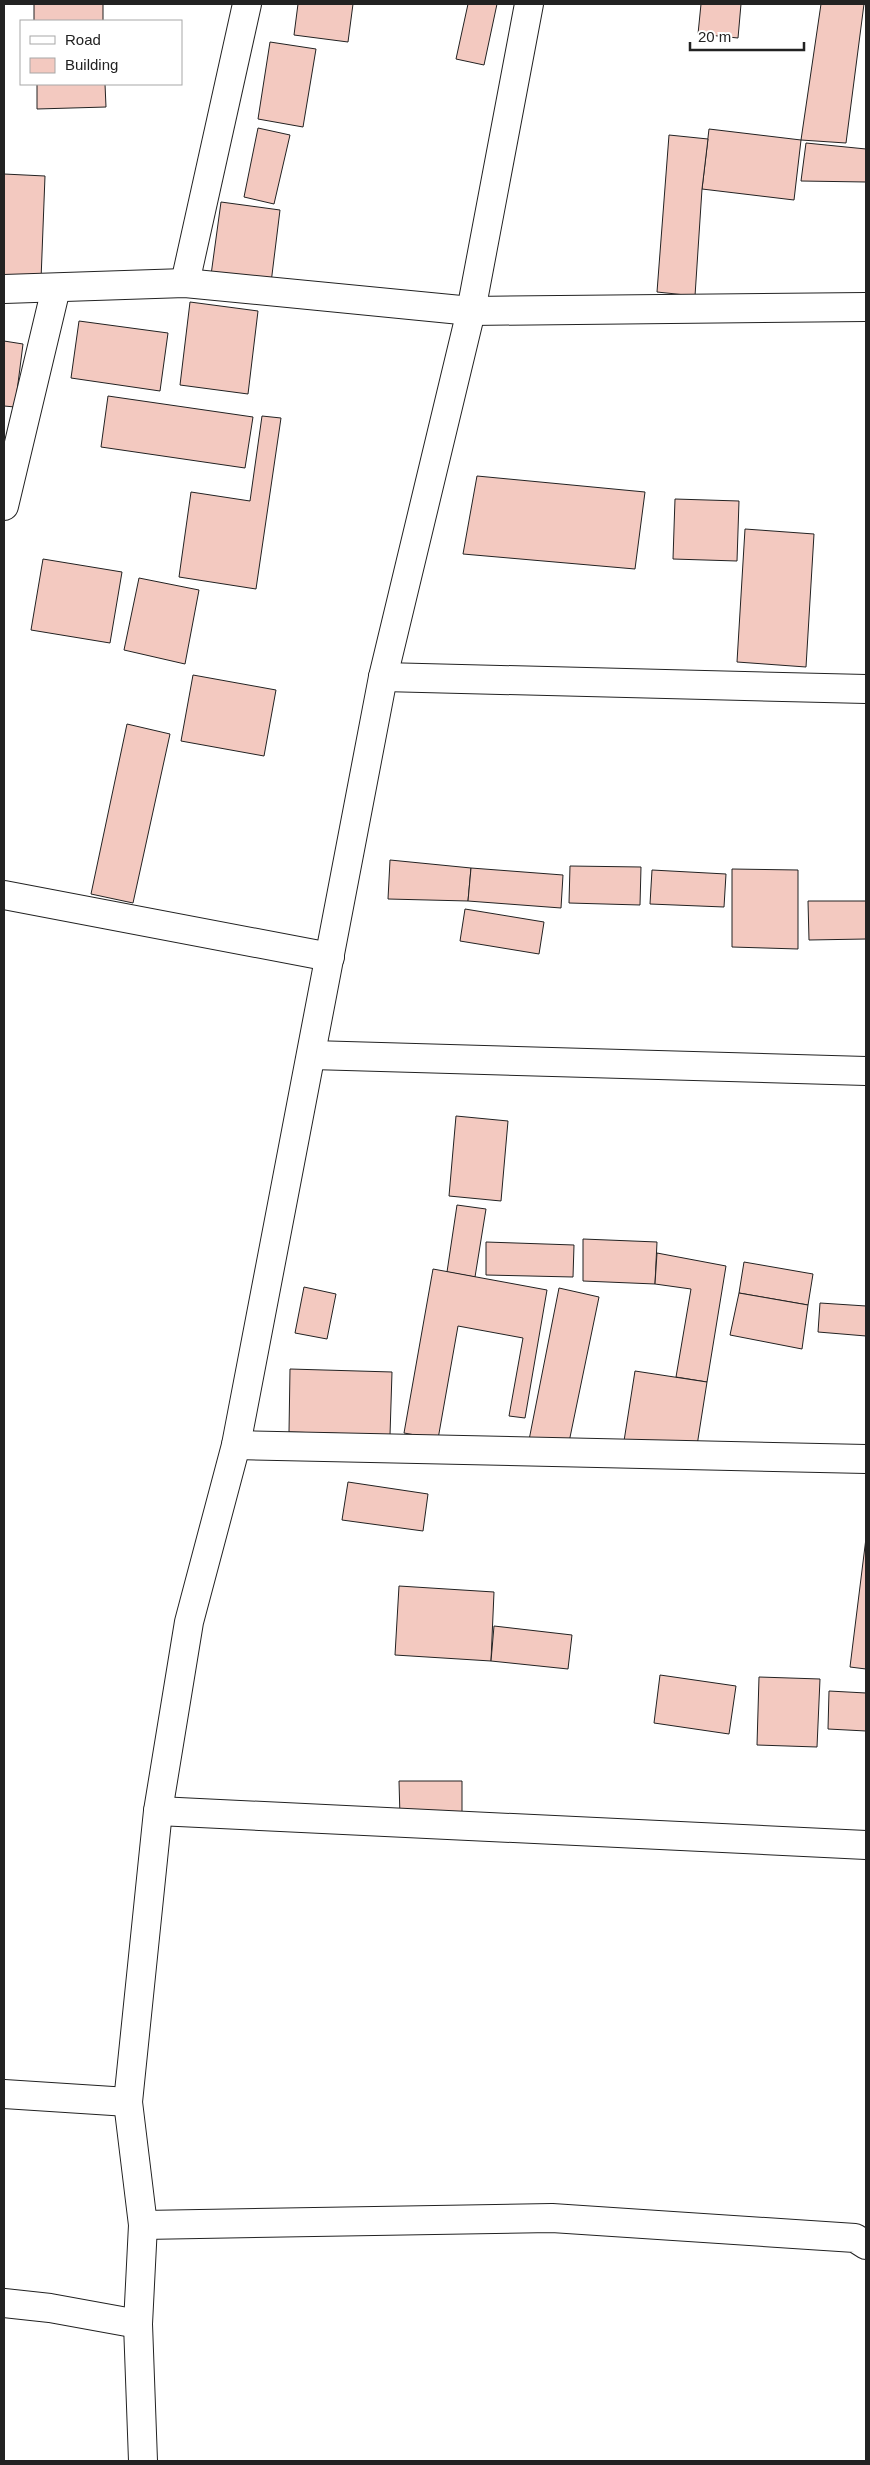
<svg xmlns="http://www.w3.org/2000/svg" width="870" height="2465" font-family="Helvetica,sans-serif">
<rect width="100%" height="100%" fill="#fff"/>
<g fill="#f3c9c0" stroke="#222">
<rect x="34" y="4" width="69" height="17"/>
<polygon points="298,4 353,4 348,42 294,35"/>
<polygon points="468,4 497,4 484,65 456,59"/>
<polygon points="701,4 741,4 738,38 698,34"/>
<polygon points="821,4 864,4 846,143 801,140"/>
<polygon points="270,42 316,49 303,127 258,119"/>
<polygon points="37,84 105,84 106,107 37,109"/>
<polygon points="258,128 290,135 274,204 244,197"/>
<polygon points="709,129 801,140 794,200 702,189"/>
<polygon points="669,135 708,139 702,189 695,296 657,292"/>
<polygon points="806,143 866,149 866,182 801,181"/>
<polygon points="4,174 45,176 41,280 4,278"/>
<polygon points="221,202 280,210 271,283 211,275"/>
<polygon points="190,302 258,311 248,394 180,385"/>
<polygon points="79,321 168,333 160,391 71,378"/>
<polygon points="4,341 23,344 15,407 4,406"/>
<polygon points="108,396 253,417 245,468 101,447"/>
<polygon points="262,416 281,418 256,589 179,577 191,492 250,501"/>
<polygon points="477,476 645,492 635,569 463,554"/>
<polygon points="675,499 739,501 737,561 673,559"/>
<polygon points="745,529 814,534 806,667 737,662"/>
<polygon points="43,559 122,572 110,643 31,630"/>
<polygon points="139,578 199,590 185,664 124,650"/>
<polygon points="193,675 276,690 264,756 181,741"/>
<polygon points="127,724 170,734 133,903 91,894"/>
<polygon points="390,860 471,868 468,901 388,899"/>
<polygon points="570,866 641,867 640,905 569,903"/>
<polygon points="471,868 563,875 561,908 468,901"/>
<polygon points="732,869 798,870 798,949 732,947"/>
<polygon points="652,870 726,874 724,907 650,904"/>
<polygon points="808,901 866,901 866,939 809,940"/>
<polygon points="465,909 544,922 539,954 460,941"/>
<polygon points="456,1116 508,1121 501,1201 449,1196"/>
<polygon points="457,1205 486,1209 475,1277 447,1272"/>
<polygon points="583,1239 657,1242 655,1284 583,1281"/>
<polygon points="486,1242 574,1245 573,1277 486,1275"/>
<polygon points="657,1253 726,1266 707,1382 676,1377 691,1289 655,1284"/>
<polygon points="744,1262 813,1274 808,1305 739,1293"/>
<polygon points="433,1269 547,1290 525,1418 509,1416 523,1338 458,1326 438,1439 404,1433"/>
<polygon points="304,1287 336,1294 327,1339 295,1333"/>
<polygon points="559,1288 599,1297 568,1447 529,1440"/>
<polygon points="739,1293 808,1305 802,1349 730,1335"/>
<polygon points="820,1303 866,1306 866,1336 818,1332"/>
<polygon points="290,1369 392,1372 390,1435 289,1432"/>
<polygon points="635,1371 707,1382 696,1452 624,1441"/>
<polygon points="348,1482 428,1494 423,1531 342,1520"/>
<polygon points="866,1538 866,1669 850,1667"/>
<polygon points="399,1586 494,1592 491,1661 395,1655"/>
<polygon points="494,1626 572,1635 568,1669 491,1661"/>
<polygon points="660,1675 736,1686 729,1734 654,1723"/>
<polygon points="759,1677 820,1679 817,1747 757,1745"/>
<polygon points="829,1691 866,1693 866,1731 828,1729"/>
<polygon points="399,1781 462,1781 462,1817 400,1817"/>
</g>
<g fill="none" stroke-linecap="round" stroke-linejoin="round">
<defs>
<g id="street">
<polyline points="185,283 247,4"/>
<polyline points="4,289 185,283 471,311 866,307"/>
<polyline points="4,506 56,288"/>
<polyline points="383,677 866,689"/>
<polyline points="4,895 330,957"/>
<polyline points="312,1055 866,1071"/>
<polyline points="236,1445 866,1459"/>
<polyline points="158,1811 866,1845"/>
<polyline points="4,2094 128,2102"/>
<polyline points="143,2225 552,2218 855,2238 866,2245"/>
<polyline points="4,2303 50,2308 138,2324"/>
<polyline points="143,2461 138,2324 143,2225 128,2102 158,1811 189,1622 236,1445 383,677 471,311 529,4"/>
</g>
</defs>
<use href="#street" stroke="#222" stroke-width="30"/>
<use href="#street" stroke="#fff" stroke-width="28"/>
</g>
<rect width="870" height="2465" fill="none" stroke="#222222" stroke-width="10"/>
<rect x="20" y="20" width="162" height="65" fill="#ffffff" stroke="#a7a7a7"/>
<rect x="30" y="36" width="25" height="8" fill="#ffffff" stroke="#a7a7a7"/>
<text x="65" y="45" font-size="15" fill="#222222">Road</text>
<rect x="30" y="58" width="25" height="15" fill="#f3c9c0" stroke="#a7a7a7"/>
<text x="65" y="70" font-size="15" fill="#222222">Building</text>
<path d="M690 42v8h114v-8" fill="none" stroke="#222222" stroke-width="2.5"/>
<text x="698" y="42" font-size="15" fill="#222222" stroke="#ffffff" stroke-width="4" paint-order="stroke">20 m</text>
</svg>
